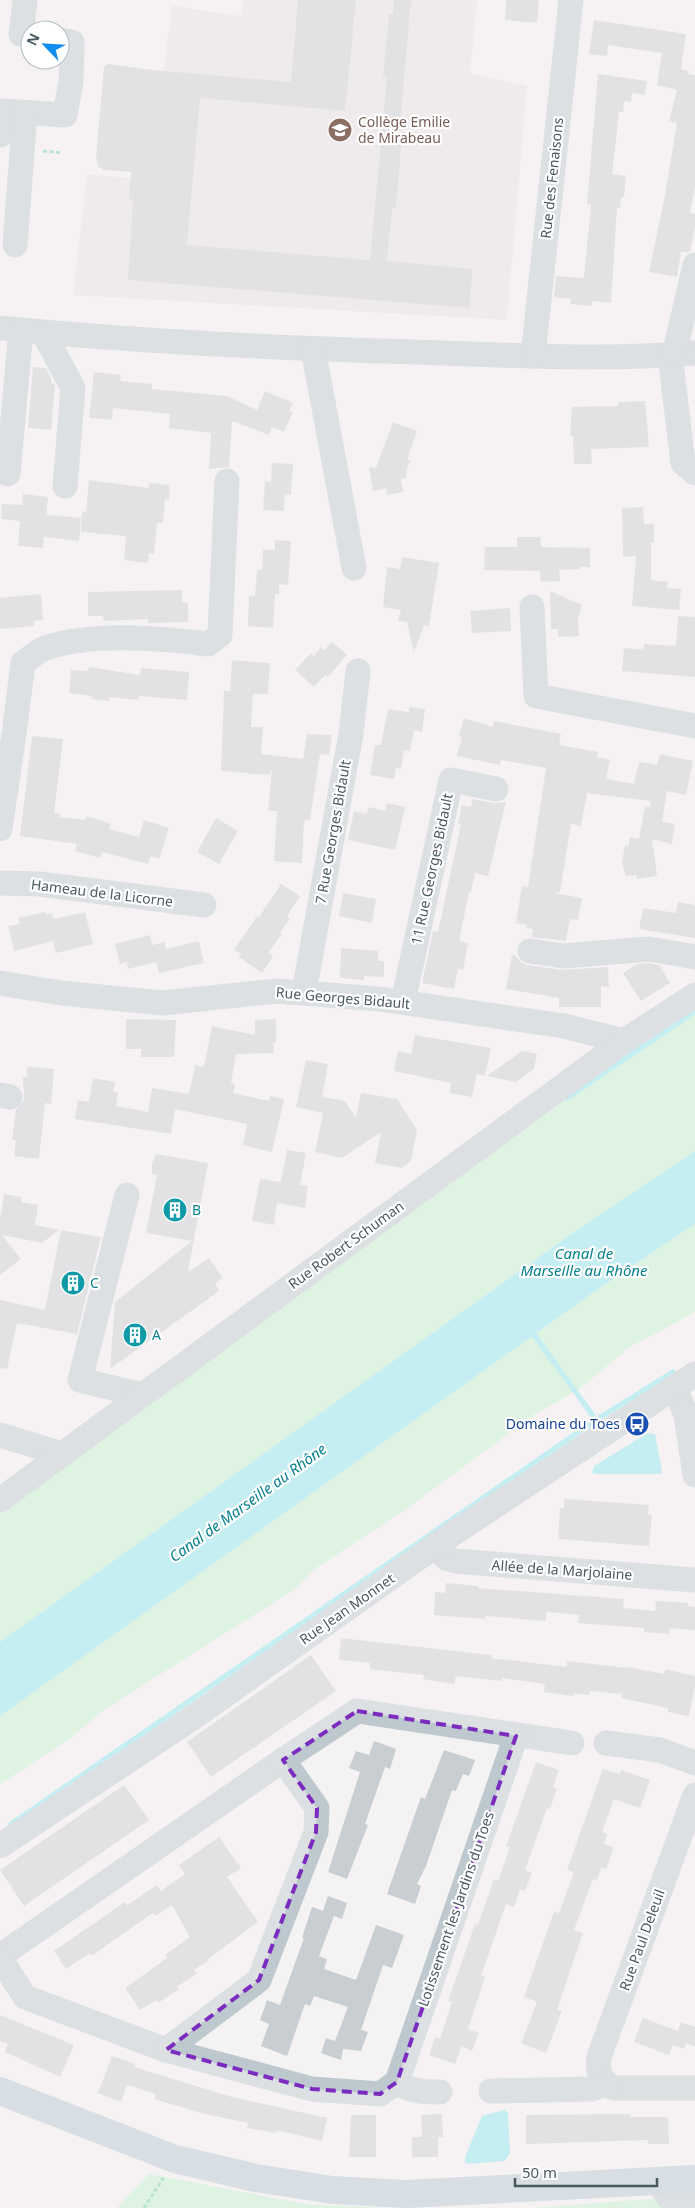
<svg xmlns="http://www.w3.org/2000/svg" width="695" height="2208" font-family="'Noto Sans',sans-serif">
<rect width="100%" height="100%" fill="#f5f2f3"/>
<polygon fill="#e6e3e5" points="243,0 477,0 470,73 527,86 507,320 73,295 87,174 150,180 172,6 241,16"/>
<g fill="#c0f3ce">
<polygon points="695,1012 695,1151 567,1237 0,1642 0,1514 628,1054"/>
<polygon points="695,1224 695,1312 630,1347 578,1390 535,1414 409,1507 313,1570 295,1589 102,1711 68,1740 0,1784 0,1716 604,1285"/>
<polygon points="149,2174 305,2204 382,2208 117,2208"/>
<polygon points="662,2198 667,2208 534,2208"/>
</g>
<g fill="#8be9f2">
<polygon points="695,1151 695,1224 604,1285 0,1716 0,1642 567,1237"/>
<polygon points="648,1433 655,1434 662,1471 661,1474 594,1474 592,1472 594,1466"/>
<polygon points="504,2110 508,2113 510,2153 505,2161 468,2164 465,2162 465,2157 482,2116"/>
</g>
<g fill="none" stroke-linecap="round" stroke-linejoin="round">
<g stroke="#8be9f2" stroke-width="5.5">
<polyline points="567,1098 695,1011"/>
<polyline points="530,1329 596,1420"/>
<polyline points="10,1825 596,1420 673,1372"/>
</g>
</g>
<g fill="#c9ced2">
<polygon points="298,0 356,0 345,111 200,98 187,245 370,260 387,76 383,76 389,14 393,14 394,0 411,0 399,135 402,135 396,208 392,208 387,261 473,269 469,308 128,280 133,200 129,199 131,172 104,170 98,166 96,157 104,66 108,64 152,70 291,82"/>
<polygon points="506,0 539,0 537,23 505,20"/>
<polygon points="594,20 686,34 681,69 689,71 688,74 695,75 695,187 690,213 695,214 695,227 690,252 681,252 677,277 649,272 665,195 677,123 669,121 677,90 657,85 662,53 608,45 607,56 589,54"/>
<polygon points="598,74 647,81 645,95 632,93 631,102 624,101 623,112 619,112 612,174 626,176 624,197 621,197 620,208 617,208 611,303 592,301 591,306 570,304 571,299 554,297 556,276 584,278 591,205 587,204"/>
<polygon points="33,367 46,368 51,378 51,383 55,385 51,430 28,428"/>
<polygon points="94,372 121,375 120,381 152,384 152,389 227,396 257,410 265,391 293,403 289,411 293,412 284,432 272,427 269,435 232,421 229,467 209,469 211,433 169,428 170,414 113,408 112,420 89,418"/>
<polygon points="645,401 649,447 591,449 592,464 574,464 573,436 570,436 572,407 618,406 618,402"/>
<polygon points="393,422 417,431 407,460 411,460 406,471 407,478 401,479 403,492 387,495 386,488 373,491 369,467 376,468"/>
<polygon points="272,463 293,464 291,495 285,494 284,511 263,510 265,481 271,482"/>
<polygon points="89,480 149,488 149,483 170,485 169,500 165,499 163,523 157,523 154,554 149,553 148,563 124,560 126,536 81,532 82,511 86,512"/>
<polygon points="23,494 48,497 46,515 81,518 79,541 44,537 43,548 18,546 20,521 1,519 2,504 22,505"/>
<polygon points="643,507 644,524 654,524 654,543 651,543 651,580 668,582 667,588 681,589 679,610 632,606 636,556 623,557 622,508"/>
<polygon points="517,537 540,537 541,547 590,548 590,567 580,567 580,569 559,570 560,581 541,582 540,571 484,570 485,547 517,547"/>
<polygon points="275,540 291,541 288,585 279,584 279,594 275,594 273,628 248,626 249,596 255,596 257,570 262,570 263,550 275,550"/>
<polygon points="402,557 439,563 429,626 424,625 414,653 407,622 398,621 401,610 383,607 387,567 400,569"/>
<polygon points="182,590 182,602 188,603 188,622 148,623 148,619 104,621 103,616 88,616 88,592"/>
<polygon points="550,591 582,605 578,618 579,636 558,637 558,629 551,629"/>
<polygon points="41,594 43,620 34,621 34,626 0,629 0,598"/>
<polygon points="510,608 511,631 472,633 470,611"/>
<polygon points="678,616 695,617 695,677 622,671 624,648 643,650 644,644 676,646"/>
<polygon points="332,642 347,655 328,677 325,675 314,687 295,670 311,653 314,656 321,647 324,650"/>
<polygon points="232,660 270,663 268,694 253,694 251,727 263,727 261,754 303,759 307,734 332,735 329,755 320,754 310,820 304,820 302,863 274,861 277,811 268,811 272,769 269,775 221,771 224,691 230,691"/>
<polygon points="89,667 140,675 141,668 189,672 187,700 139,696 138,700 109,697 109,701 91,699 92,696 69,693 71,670 88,671"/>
<polygon points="410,707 425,709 422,732 414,730 410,751 404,750 401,769 396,768 394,779 370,775 375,745 381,745 388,709 409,712"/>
<polygon points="464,718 493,727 494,721 561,734 559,745 598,752 597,757 610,760 606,779 634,784 639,762 657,765 660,754 693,761 686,795 667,791 662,822 675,824 672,844 652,839 657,876 637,879 636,875 626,876 622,863 625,845 628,846 630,837 639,839 645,806 650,807 651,801 587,793 581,826 571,824 560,892 553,893 582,898 578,920 570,919 566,941 532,937 533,929 526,928 527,925 516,923 522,886 528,887 546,768 501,760 500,765 457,756 462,737 459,736"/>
<polygon points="32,736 63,739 54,813 60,813 59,817 85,820 87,816 111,824 109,829 139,837 144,820 169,828 159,859 151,856 148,864 102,852 100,858 75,851 77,844 20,836"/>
<polygon points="473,799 493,803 506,802 488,876 475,873 471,892 469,892 459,941 468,943 463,970 458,969 454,989 422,983 433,931 438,932 461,824 458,824 462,805 471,807"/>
<polygon points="387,803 405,807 395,850 348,840 354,811 367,814 369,807 385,811"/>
<polygon points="216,818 238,831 219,864 197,852"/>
<polygon points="281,884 300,896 287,916 290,918 280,933 282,934 268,953 273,956 262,973 239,957 241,954 234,950 257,916 259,917"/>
<polygon points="343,893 376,899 372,923 339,916"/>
<polygon points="678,902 695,905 695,938 639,929 643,908 676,913"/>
<polygon points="45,912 46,914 52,913 54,919 85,912 93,944 56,953 53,941 14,951 8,926 19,924 18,918"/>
<polygon points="150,935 152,945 165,942 166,949 199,941 204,963 159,973 156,962 128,969 127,962 120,964 115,944"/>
<polygon points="341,948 378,951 378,961 384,961 384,977 364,976 364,980 340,978"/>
<polygon points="512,955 516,956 521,962 527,965 561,970 608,967 609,987 601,986 601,1007 559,1007 559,998 506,989"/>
<polygon points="648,963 659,965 670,983 641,1001 623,973 637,964"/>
<polygon points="126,1019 176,1020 174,1057 141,1057 141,1049 126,1049"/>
<polygon points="276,1019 276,1042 273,1043 274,1053 236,1054 231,1083 235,1084 233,1093 269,1101 270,1096 284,1099 272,1152 243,1145 247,1124 175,1109 171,1134 75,1119 78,1100 89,1102 93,1078 115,1082 113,1092 118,1092 116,1106 148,1112 152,1088 189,1094 195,1065 204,1067 212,1026 255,1035 255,1020"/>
<polygon points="415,1035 491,1048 485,1076 477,1074 472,1097 450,1093 451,1083 394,1071 398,1051 411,1054"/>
<polygon points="522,1051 537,1054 534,1069 516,1082 487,1076"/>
<polygon points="306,1060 328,1064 322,1097 345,1101 356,1118 361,1093 397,1099 417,1130 411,1161 402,1168 375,1163 381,1132 342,1158 315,1152 323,1113 296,1107"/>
<polygon points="27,1067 54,1069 51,1104 45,1103 39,1159 14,1156 16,1140 12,1140 16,1110 24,1100 23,1077 27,1077"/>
<polygon points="287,1150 306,1153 300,1185 308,1186 305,1208 277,1203 274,1225 252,1221 260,1179 281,1182"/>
<polygon points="156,1154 208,1163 188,1272 209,1258 223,1278 215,1283 219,1291 110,1369 115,1302 192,1241 146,1233 157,1175 152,1174 152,1164"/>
<polygon points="4,1194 21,1197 21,1202 38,1205 35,1225 59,1230 42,1243 2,1235 21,1259 0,1275 0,1220"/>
<polygon points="61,1230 101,1237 77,1334 17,1323 7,1369 0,1368 0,1300 45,1310"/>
<polygon points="564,1499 649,1505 648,1514 652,1515 649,1546 558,1539 560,1508 564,1508"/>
<polygon points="446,1583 478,1586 478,1588 624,1599 623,1608 655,1611 656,1601 688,1603 688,1606 695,1607 695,1630 670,1628 669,1634 644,1632 644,1628 578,1623 579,1615 546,1612 546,1621 486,1616 485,1619 434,1615 435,1592 445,1593"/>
<polygon points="341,1638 491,1655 491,1658 567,1667 567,1661 627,1668 628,1667 664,1674 665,1669 695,1676 695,1685 689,1716 668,1712 668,1708 621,1698 622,1694 590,1691 589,1695 573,1693 573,1696 544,1692 545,1684 502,1678 501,1681 456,1676 454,1684 423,1679 424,1675 370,1669 370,1663 339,1660"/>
<polygon points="311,1655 336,1691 211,1777 187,1742"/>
<polygon points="374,1741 396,1749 390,1769 385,1767 365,1824 368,1825 347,1879 328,1872 360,1772 349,1768 356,1751 369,1755"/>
<polygon points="444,1750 475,1760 469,1776 463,1774 456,1791 452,1790 426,1866 417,1884 421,1886 415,1904 387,1894 421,1797 425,1799"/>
<polygon points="536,1762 559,1770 553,1787 557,1789 550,1809 547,1808 525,1870 532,1873 525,1891 520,1889 514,1907 506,1904 481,1976 485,1977 468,2029 479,2033 472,2051 462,2046 455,2064 429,2055 435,2037 440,2039 452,2002 448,2001 475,1924 478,1925 494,1879 498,1881 510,1847 506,1846"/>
<polygon points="603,1769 620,1774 621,1770 650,1780 640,1808 614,1799 602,1832 607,1834 604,1844 614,1847 606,1869 601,1868 597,1880 593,1879 574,1930 583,1933 557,2010 562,2011 546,2053 521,2043 537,2002 524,1997 554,1912 559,1913 574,1872 567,1870"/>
<polygon points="124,1785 149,1820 24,1906 0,1870"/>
<polygon points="219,1837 241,1868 227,1877 258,1922 208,1959 209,1960 194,1970 197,1973 177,1987 179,1989 158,2003 156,2000 140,2010 125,1988 167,1958 165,1955 190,1937 172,1905 156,1916 153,1913 91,1956 90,1953 66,1969 54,1951 125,1902 127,1905 157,1885 161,1891 185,1874 179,1865"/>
<polygon points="328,1896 347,1903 342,1919 334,1916 319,1956 327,1959 324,1969 356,1980 376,1925 404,1935 392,1968 383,1965 361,2030 368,2032 361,2051 343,2049 341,2060 321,2053 326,2038 335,2041 348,2007 314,1996 310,2006 305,2004 287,2056 261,2046 269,2024 260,2020 267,2000 280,2005 304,1938 302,1938 312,1907 323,1911"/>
<polygon points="0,2015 74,2045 60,2077 5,2052 8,2044 0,2041"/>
<polygon points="643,2018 678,2031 681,2022 695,2027 695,2047 686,2043 684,2049 673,2045 669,2055 634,2042"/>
<polygon points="112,2056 135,2064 134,2067 232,2097 327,2118 322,2141 277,2130 276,2133 247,2128 248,2123 201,2113 154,2099 156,2094 127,2085 121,2102 98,2093"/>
<polygon points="442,2114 443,2137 438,2137 438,2157 412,2157 412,2137 422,2137 421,2115"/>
<polygon points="630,2114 630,2117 668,2117 669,2144 648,2144 648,2140 526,2144 526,2115"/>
<polygon points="351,2115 376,2115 376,2157 349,2157"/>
</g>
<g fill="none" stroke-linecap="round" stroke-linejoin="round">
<g stroke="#76d39a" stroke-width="3" stroke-dasharray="4 2.5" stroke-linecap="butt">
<polyline points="43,151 62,153"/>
<polyline points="144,2208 164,2177"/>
</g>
<g stroke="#bdc9cf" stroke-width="25">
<polyline points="25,0 21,34 30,36"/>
<polyline points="0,111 65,115 71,81 72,42 60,40"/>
<polyline points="0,135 2,111"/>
<polyline points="15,245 25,113"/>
<path d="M0 328C138 342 277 348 415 352 508 355 602 361 695 353"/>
<polyline points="43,332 73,388 65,486"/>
<polyline points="313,349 354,568"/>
<polyline points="670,355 683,463 695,473"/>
<polyline points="674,355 695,265"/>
<polyline points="533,356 571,0"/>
<polyline points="8,474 21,330"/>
<polyline points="532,607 536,696 695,726"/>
<path d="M0 829 15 727 23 663C30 658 37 651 45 648 94 632 157 638 208 644L220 635 227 481"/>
<polyline points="0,883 40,884 204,905"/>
<polyline points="530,951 563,956 649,949 695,957"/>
<polyline points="0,983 61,993 162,1003 277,991 380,999 564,1026 624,1041"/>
<polyline points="304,992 351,734 358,671"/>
<polyline points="403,1002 451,780 496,789"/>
<polyline points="0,1095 10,1097"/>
<polyline points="127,1195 80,1380 142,1395"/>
<polyline points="675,1388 686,1415 695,1475"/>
<polyline points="0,1435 62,1454"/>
<polyline points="0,1500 624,1041 695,995"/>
<polyline points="435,1546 446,1558 455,1561 695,1580"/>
<polyline points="606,1743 660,1750 695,1763"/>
<path d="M695 1795 599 2057C597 2072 600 2081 614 2088H695"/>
<polyline points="0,1846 194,1717 451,1535 695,1374"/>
<polyline points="0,1956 283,1760 357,1711 572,1743"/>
<polyline points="0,1958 25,1997 166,2050 312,2089 380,2094 397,2082 516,1736"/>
<polyline points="166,2050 259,1980 316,1832 317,1808 283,1760"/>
<path d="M397 2082C412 2092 423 2092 440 2092"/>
<polyline points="491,2091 592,2089 606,2084"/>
<polyline points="658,2182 670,2199 695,2204"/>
</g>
<polyline stroke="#b1c6d2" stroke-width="28" points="0,2091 175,2159 256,2178 332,2190 407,2194 695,2179"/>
</g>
<path d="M0 0H695V2208H0ZM357 1711 516 1736 397 2082 380 2094 312 2089 166 2050 259 1980 316 1832 317 1808 283 1760Z" fill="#f5f2f3" fill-opacity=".55" fill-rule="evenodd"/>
<path fill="none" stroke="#7b2cbf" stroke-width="4" stroke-dasharray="10 6" stroke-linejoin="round" d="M357 1711 516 1736 397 2082 380 2094 312 2089 166 2050 259 1980 316 1832 317 1808 283 1760Z"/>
<defs>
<symbol id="school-disc" viewBox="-11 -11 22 22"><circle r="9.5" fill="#8d6e63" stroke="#fff"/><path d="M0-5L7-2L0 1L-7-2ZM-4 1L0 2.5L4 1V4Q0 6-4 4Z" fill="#fff"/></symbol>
<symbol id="building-disc" viewBox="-11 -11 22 22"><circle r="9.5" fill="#0f9aa8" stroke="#fff"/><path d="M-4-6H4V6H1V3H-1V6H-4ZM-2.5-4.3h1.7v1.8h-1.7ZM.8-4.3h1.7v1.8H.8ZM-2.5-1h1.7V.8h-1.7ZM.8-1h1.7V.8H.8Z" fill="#fff"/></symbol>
<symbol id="bus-disc" viewBox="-11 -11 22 22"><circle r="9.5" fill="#1a4fb4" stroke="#fff"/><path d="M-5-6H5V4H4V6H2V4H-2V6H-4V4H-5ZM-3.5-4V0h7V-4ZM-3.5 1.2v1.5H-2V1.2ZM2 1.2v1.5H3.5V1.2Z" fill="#fff"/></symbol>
</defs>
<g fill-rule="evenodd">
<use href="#school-disc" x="326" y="116" width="28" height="28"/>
<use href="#building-disc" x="161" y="1196" width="28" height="28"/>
<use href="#building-disc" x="59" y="1269" width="28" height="28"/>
<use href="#building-disc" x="121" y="1321" width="28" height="28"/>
<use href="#bus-disc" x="623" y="1410" width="28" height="28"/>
</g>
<g text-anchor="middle" stroke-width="4.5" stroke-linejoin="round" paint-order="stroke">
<g font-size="14" fill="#785e54" stroke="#fff" text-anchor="start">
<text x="358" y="127">Collège Emilie<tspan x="358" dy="16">de Mirabeau</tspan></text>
</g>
<g font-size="14" fill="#495961" stroke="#fff">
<text transform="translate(552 178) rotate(-84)" y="5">Rue des Fenaisons</text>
<text transform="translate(333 832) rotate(-80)" y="5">7 Rue Georges Bidault</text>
<text transform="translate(432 869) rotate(-78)" y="5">11 Rue Georges Bidault</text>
<text transform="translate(102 893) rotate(7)" y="5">Hameau de la Licorne</text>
<text transform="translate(343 998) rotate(5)" y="5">Rue Georges Bidault</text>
<text transform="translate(346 1245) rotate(-36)" y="5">Rue Robert Schuman</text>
<text transform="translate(562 1570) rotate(4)" y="5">Allée de la Marjolaine</text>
<text transform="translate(347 1609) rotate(-35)" y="5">Rue Jean Monnet</text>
<text transform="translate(456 1909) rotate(-71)" y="5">Lotissement les Jardins du Toes</text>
<text transform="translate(642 1940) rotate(-70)" y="5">Rue Paul Deleuil</text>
</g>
<g font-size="14" fill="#0d838f" stroke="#fff" text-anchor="start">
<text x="192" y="1215">B</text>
<text x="90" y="1288">C</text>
<text x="152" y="1340">A</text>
</g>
<g font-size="14" fill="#164399" stroke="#fff" text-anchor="end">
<text x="620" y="1429">Domaine du Toes</text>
</g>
<g font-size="15" font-style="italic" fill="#07838f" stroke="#fff">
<text x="584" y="1259">Canal de<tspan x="584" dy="17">Marseille au Rhône</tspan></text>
<text transform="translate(248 1503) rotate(-36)" y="5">Canal de Marseille au Rhône</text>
</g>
</g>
<g transform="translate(45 45) rotate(295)"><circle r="24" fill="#ffffff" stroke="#b6bdc0"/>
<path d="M0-4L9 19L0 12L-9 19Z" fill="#118df0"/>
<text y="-8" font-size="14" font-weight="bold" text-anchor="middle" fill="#495961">N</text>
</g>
<path d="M515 2178v8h142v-8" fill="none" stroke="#495961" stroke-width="2.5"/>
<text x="522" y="2178" font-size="15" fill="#495961" stroke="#ffffff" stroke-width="4" paint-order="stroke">50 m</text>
</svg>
